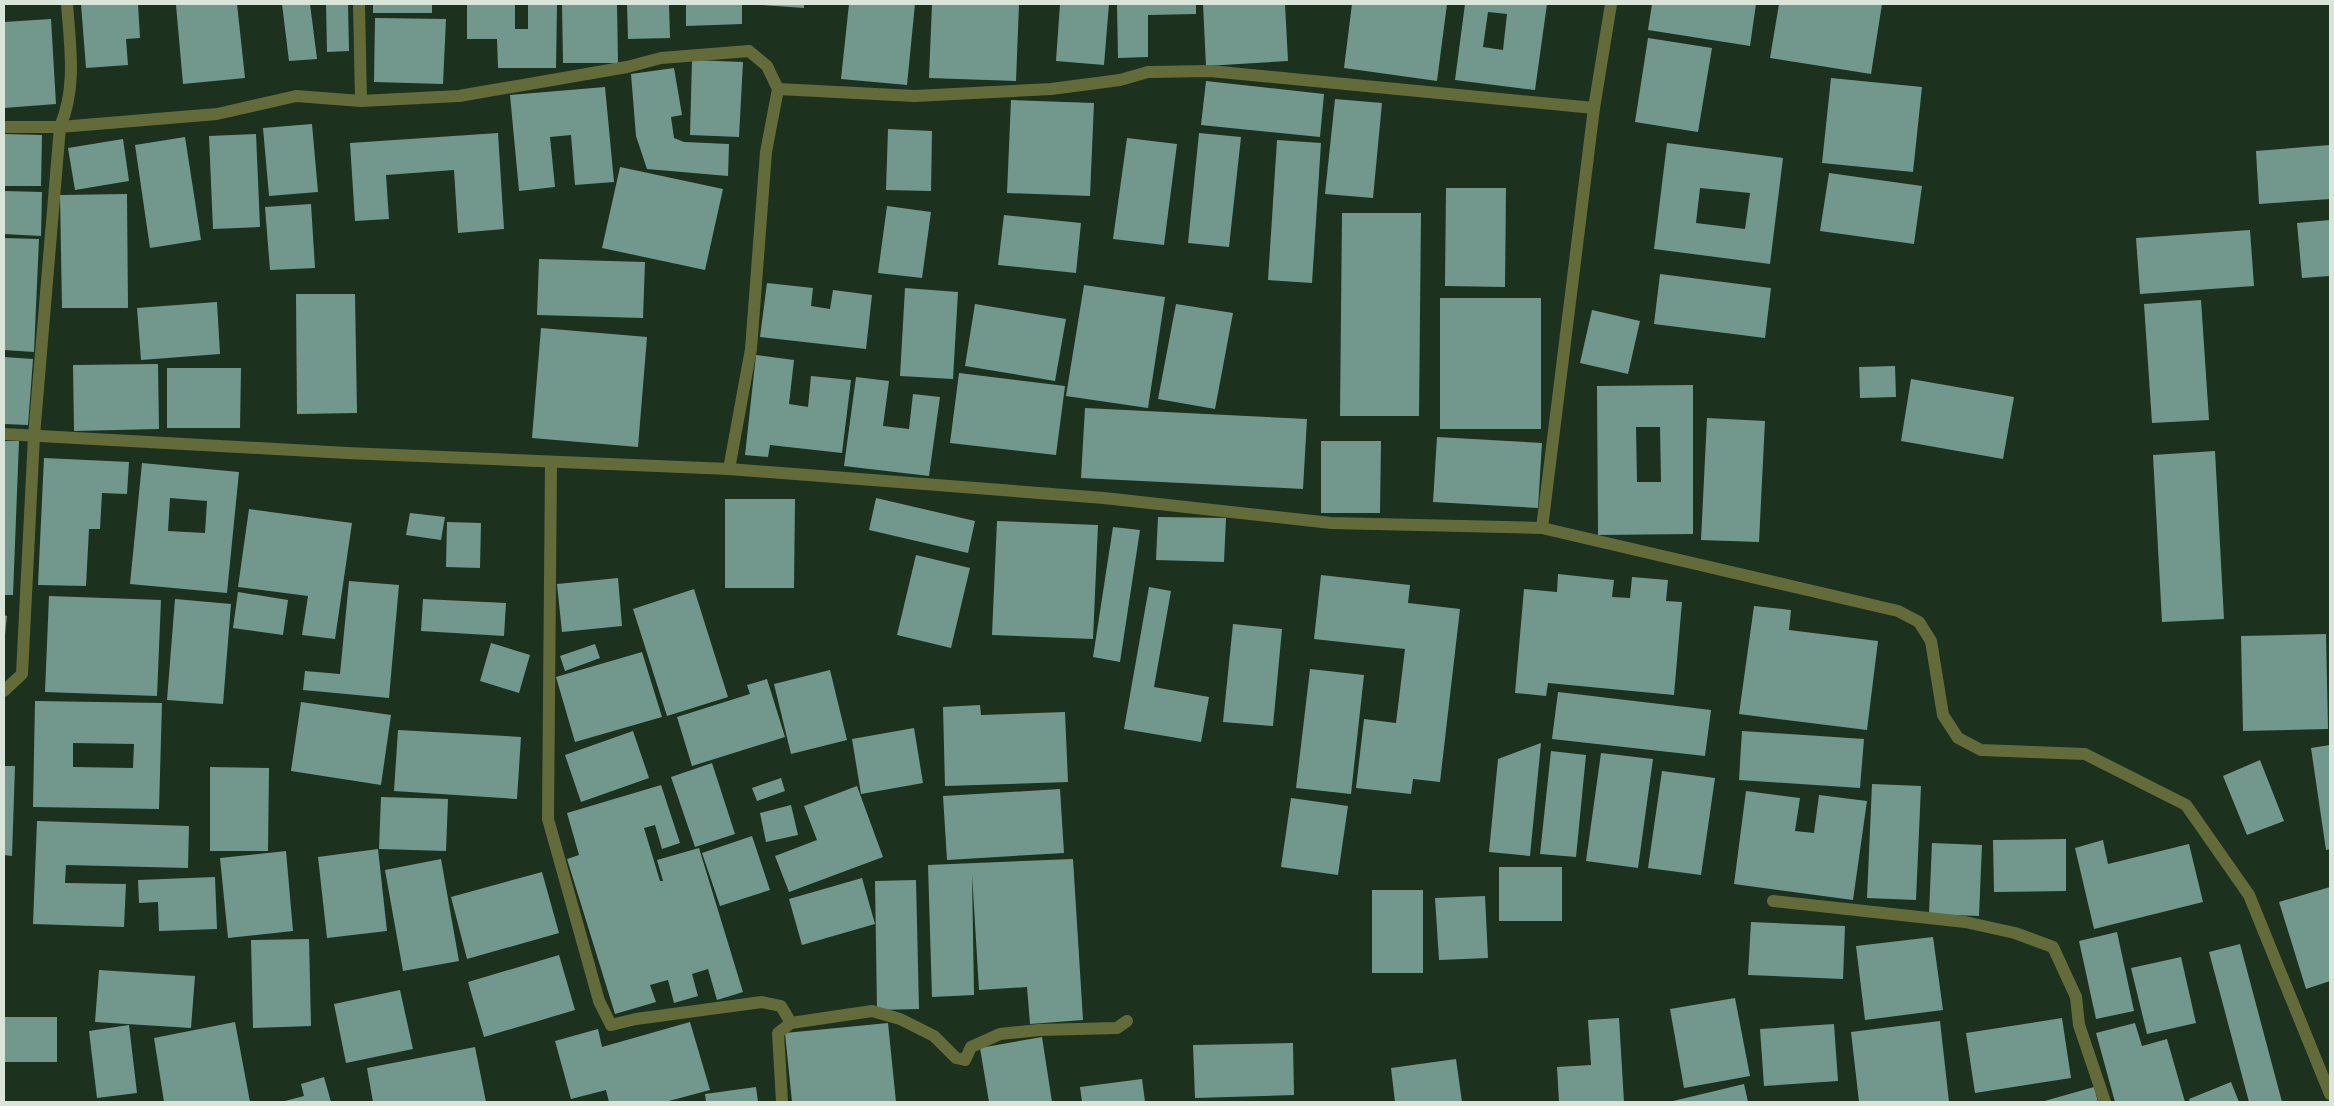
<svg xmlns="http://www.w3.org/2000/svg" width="2334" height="1106" font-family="'Space Grotesk',sans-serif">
<rect width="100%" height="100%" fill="#1c311e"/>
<g fill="#72988e" fill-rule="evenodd">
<polygon points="81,4 138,4 140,38 126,39 128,65 86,68"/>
<polygon points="189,4 237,4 245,78 183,84 176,5"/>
<polygon points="282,4 310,4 317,59 289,61"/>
<polygon points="326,4 348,4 349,51 327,52"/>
<rect x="373" y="4" width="59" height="9"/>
<polygon points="467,4 515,4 515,29 528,29 528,4 557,4 556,68 498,68 497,39 467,39"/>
<polygon points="562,4 617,4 618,63 563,63"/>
<polygon points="627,4 669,4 670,38 628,39"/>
<polygon points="686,4 742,4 742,24 686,26"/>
<polygon points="750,4 804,4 804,8"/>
<polygon points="849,4 915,4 907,85 841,79"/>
<polygon points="932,4 1019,4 1016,81 929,78"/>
<polygon points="1060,4 1109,4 1104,65 1056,61"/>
<polygon points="1117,4 1196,4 1196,14 1148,15 1148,57 1118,58"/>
<polygon points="1203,4 1285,4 1288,61 1206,66"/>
<polygon points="1352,4 1447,4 1437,81 1344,68"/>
<path d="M1465 4H1547L1535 90 1455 80ZM1488 12 1507 14 1503 50 1483 47Z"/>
<polygon points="1652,4 1756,4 1750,46 1648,30"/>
<polygon points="1779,4 1882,4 1871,74 1770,58"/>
<polygon points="375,18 446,19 443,84 374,82"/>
<polygon points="51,19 56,104 4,108 4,22"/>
<polygon points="1648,38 1712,48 1698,132 1635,122"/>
<polygon points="692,60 743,62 739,137 690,135"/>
<polygon points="674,68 682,115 671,117 674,138 684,142 729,144 728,176 647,169 636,136 631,74"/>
<polygon points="1831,78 1922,87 1913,172 1822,163"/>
<polygon points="1206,81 1324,94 1320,137 1201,125"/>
<polygon points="605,87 614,182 575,185 571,135 550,137 555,187 519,191 510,95"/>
<polygon points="1335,99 1382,103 1373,198 1325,194"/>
<polygon points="1011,100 1094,103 1090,196 1007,193"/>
<polygon points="312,124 318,192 269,196 263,128"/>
<polygon points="888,129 932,131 931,191 886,190"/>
<polygon points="498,133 504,229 458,233 454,170 386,175 389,219 355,221 350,143"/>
<polygon points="1199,133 1241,137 1229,247 1188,243"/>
<polygon points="4,134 42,135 41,186 4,186"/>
<polygon points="256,134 260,227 213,229 209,136"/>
<polygon points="185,137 201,240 150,248 135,145"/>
<polygon points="1127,138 1177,144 1164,245 1113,239"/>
<polygon points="123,139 129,181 75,190 68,148"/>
<polygon points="1277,140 1321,143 1312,283 1268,280"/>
<path d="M1667 143 1783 158 1770 264 1654 249ZM1700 188 1750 193 1745 229 1696 223Z"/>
<polygon points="2330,145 2330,199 2259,204 2256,151"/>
<polygon points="620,167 723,189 705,270 602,248"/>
<polygon points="1829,173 1922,186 1914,244 1820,231"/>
<polygon points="1446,188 1506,188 1505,287 1445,286"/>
<polygon points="4,191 42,192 41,236 4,234"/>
<polygon points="127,194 128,308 62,308 60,195"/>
<polygon points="311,204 315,268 270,270 265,207"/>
<polygon points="887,206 931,212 922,278 878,273"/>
<polygon points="1342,213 1421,213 1419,416 1340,416"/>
<polygon points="1004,215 1081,223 1076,273 998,265"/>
<polygon points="2330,220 2330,276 2302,278 2297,223"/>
<polygon points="2250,230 2254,286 2140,294 2136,238"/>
<polygon points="4,238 39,239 34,352 4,350"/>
<polygon points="539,259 645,262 643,318 537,315"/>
<polygon points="1660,274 1771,288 1765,338 1654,324"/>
<polygon points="767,283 813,288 811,306 830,309 833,290 872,295 866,349 760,337"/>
<polygon points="1084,285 1165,297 1148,408 1066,396"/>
<polygon points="905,288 958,292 953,379 900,376"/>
<polygon points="296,294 355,294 357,413 297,414"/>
<rect x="1440" y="298" width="101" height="131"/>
<polygon points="2201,300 2209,420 2152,423 2144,304"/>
<polygon points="217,302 220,354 141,360 137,308"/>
<polygon points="975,304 1066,319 1055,381 965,366"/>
<polygon points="1176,304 1233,313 1215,409 1158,399"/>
<polygon points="1592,310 1640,321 1628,374 1580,363"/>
<polygon points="541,328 647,337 638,447 532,438"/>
<polygon points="756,355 794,360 789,404 808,407 811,376 851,380 842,453 770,445 768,457 745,455"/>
<polygon points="4,357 33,359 28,425 4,424"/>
<polygon points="158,364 159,429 74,431 73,365"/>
<polygon points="1895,366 1896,397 1860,398 1859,367"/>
<polygon points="167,368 241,368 240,428 167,428"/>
<polygon points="959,373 1065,386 1056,455 950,443"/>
<polygon points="856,377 889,381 883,426 909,429 913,394 940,397 929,476 844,466"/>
<polygon points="1911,379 2014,397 2003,459 1901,441"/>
<path d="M1693 385V534L1598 535 1597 386ZM1636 427H1660L1661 482H1637Z"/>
<polygon points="1085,408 1307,419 1303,489 1081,478"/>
<polygon points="1707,418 1765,421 1759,542 1701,540"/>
<polygon points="1437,437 1542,443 1538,508 1433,502"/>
<polygon points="4,441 19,441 13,595 4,595"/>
<polygon points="1321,441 1381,441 1380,513 1321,513"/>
<polygon points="2215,451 2224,619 2162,622 2153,455"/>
<polygon points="44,458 129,462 127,494 102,493 100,529 89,529 86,586 38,585"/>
<path d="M142 463 239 472 227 593 130 584ZM170 498 207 501 205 533 168 531Z"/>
<polygon points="876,498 975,521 968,553 869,530"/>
<polygon points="725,499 795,499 794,588 725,588"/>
<polygon points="249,509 352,523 335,639 302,635 308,596 238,587"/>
<polygon points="410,513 445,517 441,540 406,535"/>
<polygon points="1158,517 1226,518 1224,562 1156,560"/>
<polygon points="997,521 1098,525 1093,639 992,635"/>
<polygon points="447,522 481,523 480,568 446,567"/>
<polygon points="1113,527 1140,530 1120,662 1093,657"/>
<polygon points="916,555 970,568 951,648 897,635"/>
<polygon points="1558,574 1614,580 1612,597 1630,598 1632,577 1668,580 1666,601 1682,602 1674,695 1548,683 1546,696 1515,693 1524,589 1557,592"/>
<polygon points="1321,575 1410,585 1408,603 1460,609 1440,782 1413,779 1411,794 1356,788 1364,719 1396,723 1405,649 1314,639"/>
<polygon points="618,578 622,626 562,632 557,584"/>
<polygon points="349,581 399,585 389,698 303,690 305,671 340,674"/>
<polygon points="1149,587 1171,591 1154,687 1209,697 1201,742 1124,729"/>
<polygon points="694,589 728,697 667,716 633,609"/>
<polygon points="238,592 288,600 283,635 233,628"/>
<polygon points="49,596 161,600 157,696 45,692"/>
<polygon points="175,599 231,604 223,704 167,700"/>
<polygon points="423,599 506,603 504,636 421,631"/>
<polygon points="1754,606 1791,610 1789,630 1878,641 1867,730 1739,714"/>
<polygon points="4,615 7,616 5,635 4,635"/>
<polygon points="1233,624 1282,629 1273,726 1223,722"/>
<polygon points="2326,634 2328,729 2243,731 2241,636"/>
<polygon points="491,643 530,655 519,693 480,681"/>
<polygon points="595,644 600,658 565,671 560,656"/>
<polygon points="642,652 662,717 575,742 556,677"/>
<polygon points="1310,669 1364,675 1351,794 1296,788"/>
<polygon points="830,670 847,740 791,754 774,684"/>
<polygon points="767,679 785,737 692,766 677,717 750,694 747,685"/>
<polygon points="1558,692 1711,710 1705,756 1552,739"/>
<path d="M35 701 162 703 159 809 33 807ZM73 743 134 744 133 768 73 767Z"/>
<polygon points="301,702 391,715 381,785 291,771"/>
<polygon points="980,705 981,715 1065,712 1068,782 945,786 943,707"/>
<polygon points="914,728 923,783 861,794 852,739"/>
<polygon points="398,730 521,737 517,799 394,791"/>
<polygon points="633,731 649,778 581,802 565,755"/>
<polygon points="1742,731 1864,739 1860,788 1739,780"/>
<polygon points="1541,743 1530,856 1489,852 1498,759"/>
<polygon points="2330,745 2330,849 2326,850 2311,748"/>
<polygon points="1551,751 1586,755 1576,857 1540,854"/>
<polygon points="1601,753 1653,759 1638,868 1586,861"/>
<polygon points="2260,760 2284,821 2247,835 2223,776"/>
<polygon points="712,763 735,834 695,847 671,777"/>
<polygon points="4,766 15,766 12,856 4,855"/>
<polygon points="210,767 269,768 268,851 210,851"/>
<polygon points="1662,771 1715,778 1701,875 1648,868"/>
<polygon points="781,778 785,791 757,801 752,788"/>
<polygon points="1872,784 1921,786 1916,900 1867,898"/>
<polygon points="661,785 680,843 662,849 655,825 644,828 660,881 663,881 657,860 699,848 743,992 717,1000 708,969 692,974 698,996 674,1003 668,980 650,985 656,1002 615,1014 567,859 579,855 567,813"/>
<polygon points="857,786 883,857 789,892 775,856 817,840 804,806"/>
<polygon points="1060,789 1064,853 947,860 943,796"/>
<polygon points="1746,791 1800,798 1795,831 1814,833 1819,795 1867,801 1853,900 1734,884"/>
<polygon points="381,797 448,799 446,851 379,849"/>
<polygon points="1291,798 1348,806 1338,875 1281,867"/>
<polygon points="791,805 798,835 766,842 760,813"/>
<polygon points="37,821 189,826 188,868 66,865 65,883 126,884 124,927 33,924"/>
<polygon points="752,836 770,890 720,906 702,853"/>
<polygon points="2066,839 2066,891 1994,892 1993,840"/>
<polygon points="2103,840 2108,864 2189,844 2203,902 2094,929 2075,848"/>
<polygon points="1932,843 1982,845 1979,916 1929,914"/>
<polygon points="378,849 387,931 327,938 318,857"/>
<polygon points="286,851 293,931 228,938 220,858"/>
<polygon points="441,859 459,961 403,971 385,870"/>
<polygon points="1073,859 1083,1020 1030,1024 1027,987 979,990 972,874 974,995 932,997 928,865"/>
<rect x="1499" y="867" width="63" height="54"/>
<polygon points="542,872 559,933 467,959 451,897"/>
<polygon points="215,877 217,929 159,931 158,902 139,903 138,880"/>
<polygon points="862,878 875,924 802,945 789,899"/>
<polygon points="916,880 919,1009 877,1010 875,881"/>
<polygon points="2330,887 2330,981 2306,989 2279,902"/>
<rect x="1372" y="890" width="51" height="83"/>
<polygon points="1485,896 1488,958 1439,960 1435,898"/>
<polygon points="1751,922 1845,926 1843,979 1748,975"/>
<polygon points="2117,932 2134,1011 2096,1019 2079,941"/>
<polygon points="1933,937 1943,1010 1865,1020 1856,946"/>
<polygon points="309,939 311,1026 253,1028 251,940"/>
<polygon points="2240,944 2282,1102 2249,1102 2209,952"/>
<polygon points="559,955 575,1010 484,1037 468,982"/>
<polygon points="2181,957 2196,1023 2147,1034 2131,968"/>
<polygon points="99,970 195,976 191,1028 95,1022"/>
<polygon points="400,990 413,1049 346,1063 334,1004"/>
<polygon points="1735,998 1750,1076 1684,1088 1670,1009"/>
<rect x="4" y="1017" width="53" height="45"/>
<polygon points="1619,1018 1624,1102 1559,1102 1557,1067 1591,1065 1588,1020"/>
<polygon points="2062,1018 2071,1078 1975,1093 1966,1033"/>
<polygon points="1940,1021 1949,1102 1859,1102 1851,1032"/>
<polygon points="235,1022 250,1102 164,1102 154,1038"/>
<polygon points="690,1022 710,1090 665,1102 609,1102 606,1090 571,1099 555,1041 598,1029 602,1047"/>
<polygon points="888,1023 896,1102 792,1102 785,1033"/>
<polygon points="2135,1023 2142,1046 2167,1039 2185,1102 2115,1102 2096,1033"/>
<polygon points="1834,1024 1838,1081 1764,1086 1760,1029"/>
<polygon points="129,1025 137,1093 97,1098 89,1031"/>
<polygon points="1042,1037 1052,1102 989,1102 980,1048"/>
<polygon points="1293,1043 1294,1095 1195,1098 1193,1045"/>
<polygon points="475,1047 486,1102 373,1102 367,1068"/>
<polygon points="1456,1059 1462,1102 1395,1102 1391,1068"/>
<polygon points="324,1077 331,1102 281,1102 304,1096 301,1084"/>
<polygon points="1142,1079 1145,1102 1082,1102 1080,1087"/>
<polygon points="2231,1082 2239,1102 2190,1102 2189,1099"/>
<polygon points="1744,1084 1748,1102 1669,1102"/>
<polygon points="756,1087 758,1102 706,1102 705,1094"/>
<polygon points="2094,1087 2098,1102 2041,1102"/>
</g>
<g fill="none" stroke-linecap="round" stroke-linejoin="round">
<g stroke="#646b3a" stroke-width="12">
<polyline points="359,4 361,101"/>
<polyline points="778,89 915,96 1051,89 1120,80 1148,72 1210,71 1594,108"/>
<polyline points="4,127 60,127 217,114 296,96 361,101 459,96 627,67 661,58 749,51 767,66 778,89 766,152 751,349 729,469"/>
<polyline points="4,434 347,453 729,469 1104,498 1331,523 1542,528 1898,611 1919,622 1931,641 1943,715 1958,738 1981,750 2085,754 2186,805 2249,895 2330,1094"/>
<polyline points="551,462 548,819 599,1001 611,1025 636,1019 762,1002 781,1006 791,1023"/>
<polyline points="1542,528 1594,108 1611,4"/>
<path d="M4 691 22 674 34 436 60 127C77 87 70 46 67 4"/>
<polyline points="1773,901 1965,922 2015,933 2053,947 2076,997 2079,1025 2105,1102"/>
<polyline points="782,1102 778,1033 791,1023 872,1011 900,1019 934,1036 956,1058 965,1060 971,1047 1000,1034 1039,1030 1117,1028 1127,1021"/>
</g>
</g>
<rect width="2334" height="1106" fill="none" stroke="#d8e5d8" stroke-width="10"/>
</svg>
